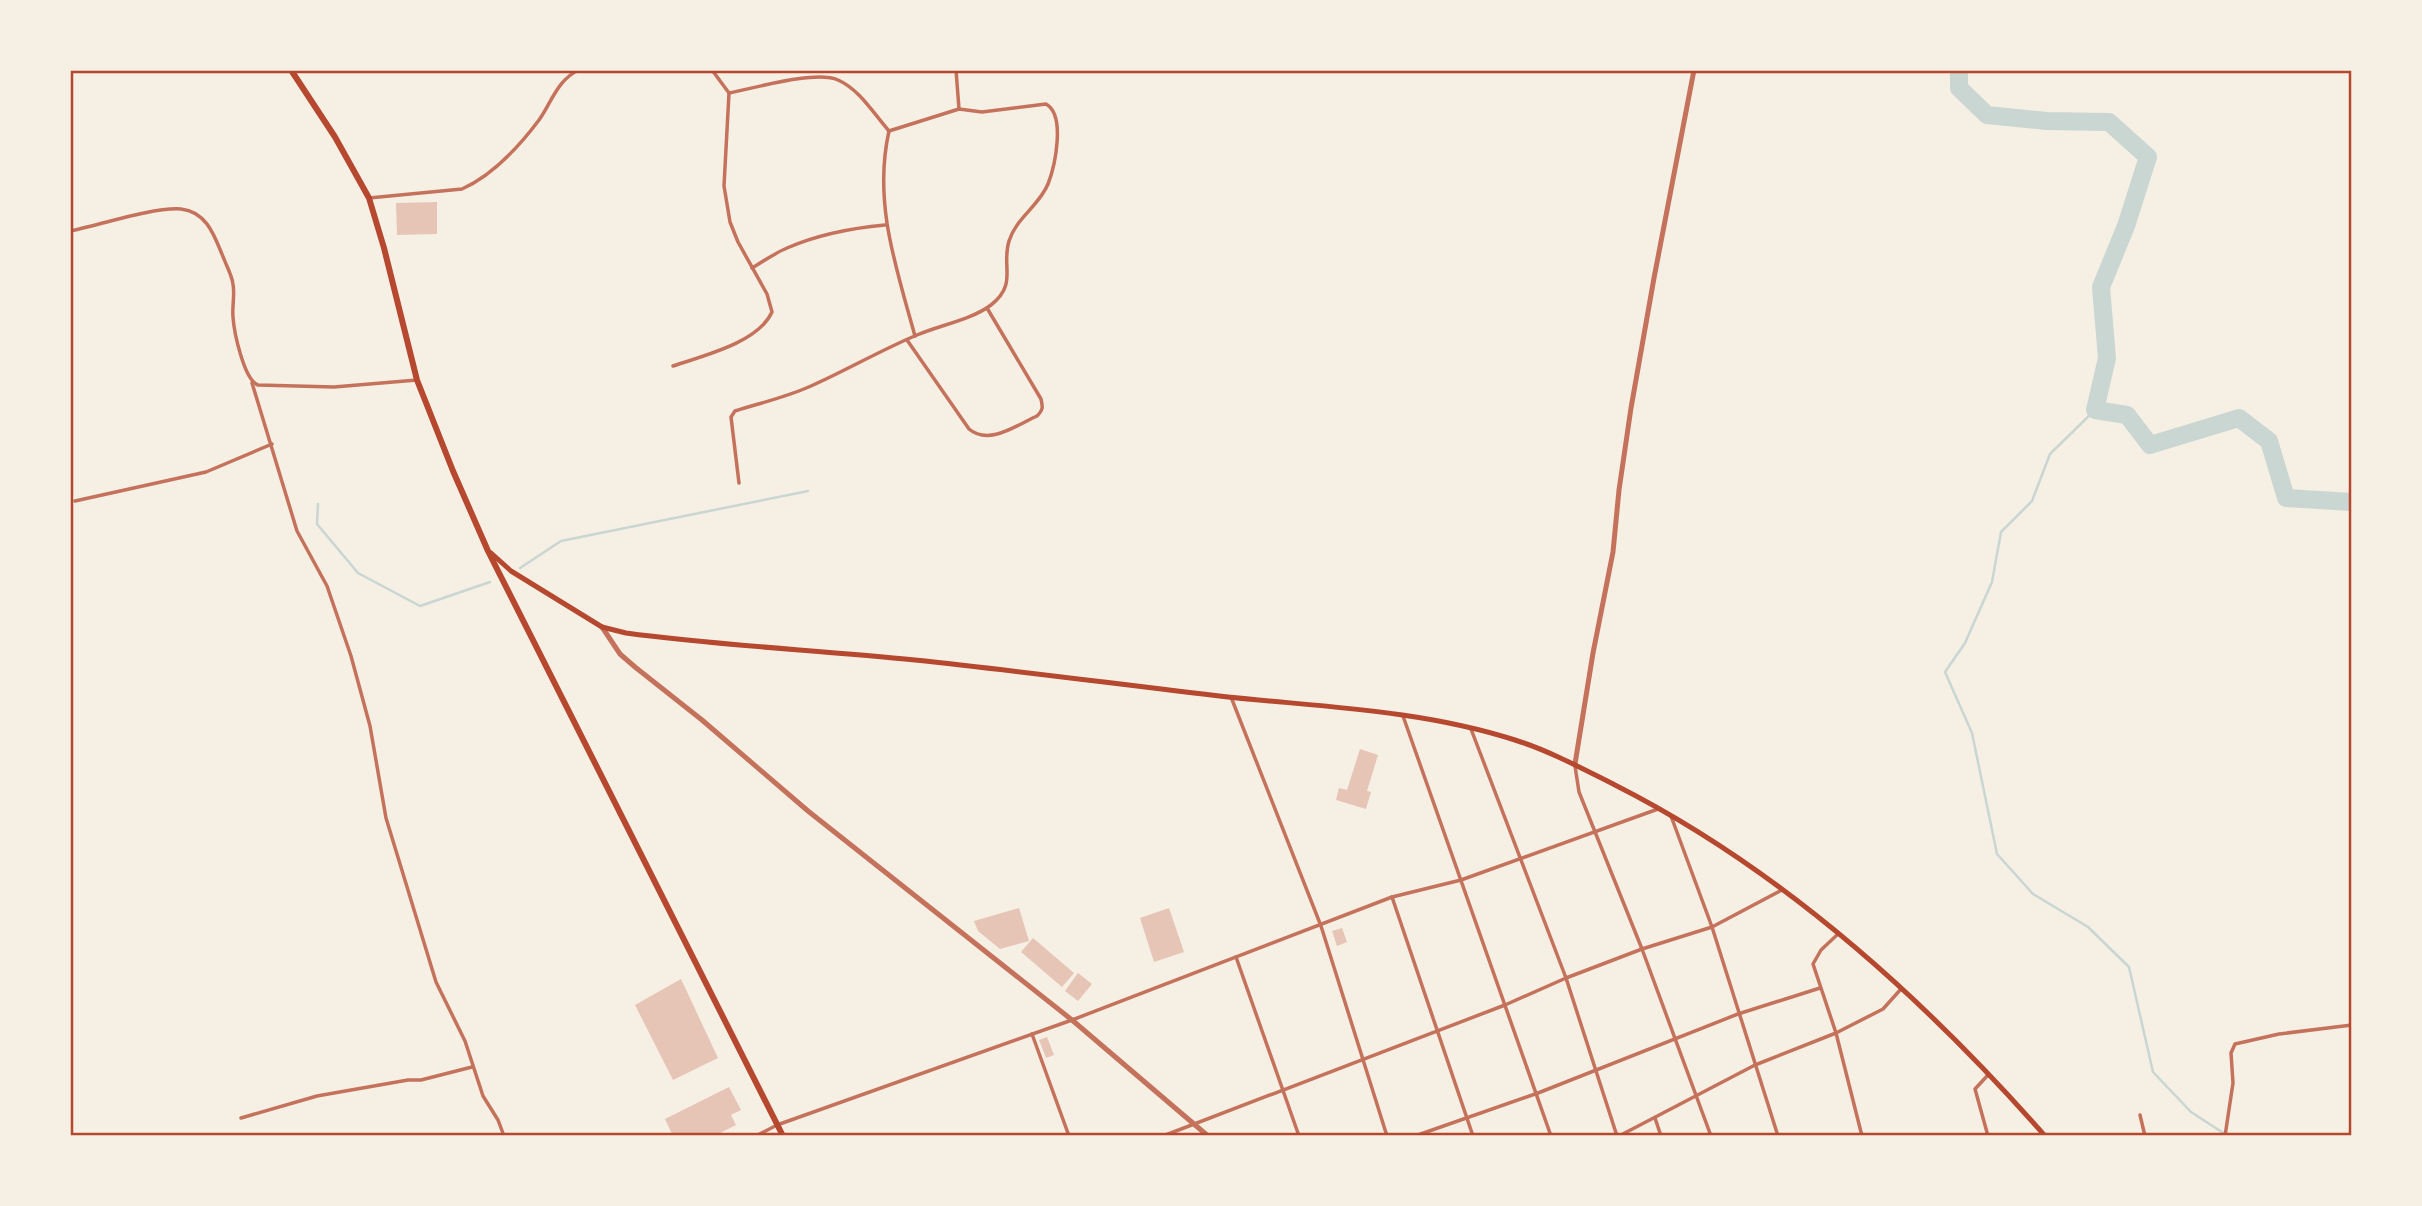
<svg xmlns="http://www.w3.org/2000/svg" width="2422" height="1206" font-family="Roboto,sans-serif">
<rect width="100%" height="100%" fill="#f6efe4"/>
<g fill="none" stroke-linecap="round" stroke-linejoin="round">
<g stroke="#c9d6d2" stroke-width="2.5">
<polyline points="2095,410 2050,454 2032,501 2001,532 1992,582 1965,643 1945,672 1972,733 1997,854 2033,894 2088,927 2129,967 2153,1072 2191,1112 2228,1136"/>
<polyline points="318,504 317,524 358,573 420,606 490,582"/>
<polyline points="520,568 561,541 808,491"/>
</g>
<polyline stroke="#c9d6d2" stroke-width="18" points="1959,70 1959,88 1987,115 2047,121 2109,122 2148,157 2126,226 2101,287 2107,358 2095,410 2127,415 2150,445 2239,418 2269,441 2286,498 2352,502"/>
</g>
<g fill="#e6c5b7">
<polygon points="437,202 437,234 397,235 396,203"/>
<polygon points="1360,749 1378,755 1367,791 1371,792 1366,809 1336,800 1339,788 1347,790"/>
<polygon points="1019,908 1029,941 1000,949 978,931 974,921"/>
<polygon points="1169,908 1184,952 1154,962 1140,918"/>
<polygon points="1342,928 1347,942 1337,946 1332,931"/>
<polygon points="1033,938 1074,973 1062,987 1021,952"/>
<polygon points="1078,973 1092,984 1078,1001 1065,991"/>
<polygon points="681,979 718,1058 673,1080 635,1005"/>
<polygon points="1047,1037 1054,1055 1046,1058 1039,1040"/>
<polygon points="729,1087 741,1110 731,1115 736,1125 714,1136 673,1136 665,1119"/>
</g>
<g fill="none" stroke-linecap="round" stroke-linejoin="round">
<g stroke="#c5725c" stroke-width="3.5">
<polyline points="956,70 959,109"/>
<path d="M729 93C755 88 816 70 838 80 859 89 874 114 889 131L959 109 982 112 1046 104C1066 115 1055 166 1048 184 1039 206 1016 218 1009 241 1001 266 1018 284 991 305 971 320 940 325 917 335 881 350 847 370 811 386 787 397 760 403 735 411L731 417 739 483"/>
<path d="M889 131C873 202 896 267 915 336"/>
<path d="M369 198 462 189C493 175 518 148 539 120 551 103 558 79 579 70"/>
<path d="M70 231C99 225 154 207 181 209 208 212 215 238 224 259 227 267 232 276 233 284 235 295 232 306 233 317 234 332 244 380 258 385L334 387 417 380"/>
<path d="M752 268C764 261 775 253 787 248 817 235 852 228 885 225"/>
<path d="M907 340 969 429C989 446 1017 425 1037 416 1043 410 1043 407 1041 399L987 308"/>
<path d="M673 366C702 356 758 343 772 312L767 294 738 242 730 222 724 186 729 93 712 70"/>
<polyline points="252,383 297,531 327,586 351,656 370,726 386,818 436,982 465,1041 483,1096 498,1120 504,1136"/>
<polyline points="75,501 206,472 272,444"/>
<polyline points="1231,697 1321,926 1387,1136"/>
<polyline points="1403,716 1551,1136"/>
<polyline points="1471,729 1566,978 1617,1136"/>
<polyline points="1575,766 1579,792 1642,949 1711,1136"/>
<polyline points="1671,816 1712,927 1778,1136"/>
<polyline points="1392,897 1473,1136"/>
<polyline points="1838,934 1821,950 1813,964 1836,1033 1862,1136"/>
<polyline points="1236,957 1299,1136"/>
<polyline points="1032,1034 1069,1136"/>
<polyline points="1988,1075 1975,1089 1988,1136"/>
<polyline points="2140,1115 2145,1136"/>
<polyline points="241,1118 317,1096 408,1080 421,1080 472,1067"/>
<polyline points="1655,1118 1661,1136"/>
<polyline points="756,1136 777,1125 1072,1020 1392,897 1461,880 1658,809"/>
<polyline points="1163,1136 1505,1005 1566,978 1642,949 1712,927 1782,890"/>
<polyline points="1415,1136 1538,1093 1738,1014 1820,988"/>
<polyline points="1619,1136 1755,1065 1836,1033 1883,1009 1901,989"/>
<polyline points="2225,1136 2233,1083 2231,1053 2235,1044 2279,1034 2352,1025"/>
</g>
<g stroke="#c5725c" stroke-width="5">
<polyline points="602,627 620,654 635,667 702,720 808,811 1072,1020 1208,1136"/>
<polyline points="1575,764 1593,653 1613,552 1619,490 1631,408 1654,278 1694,70"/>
</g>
<path stroke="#b5482f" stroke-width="5" d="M491 553 511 571 602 627 626 633C722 646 819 650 915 660 1020 671 1124 685 1228 697 1324 707 1422 710 1515 740 1550 751 1583 769 1615 785 1781 869 1923 997 2045 1136"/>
<polyline stroke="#b5482f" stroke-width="6" points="291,70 335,137 369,198 384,248 417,380 453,471 488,551 783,1136"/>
</g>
<rect width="2422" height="1206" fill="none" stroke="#f6efe4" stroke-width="144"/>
<rect x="72" y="72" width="2278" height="1062" fill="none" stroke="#b5482f" stroke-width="2.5"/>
</svg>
